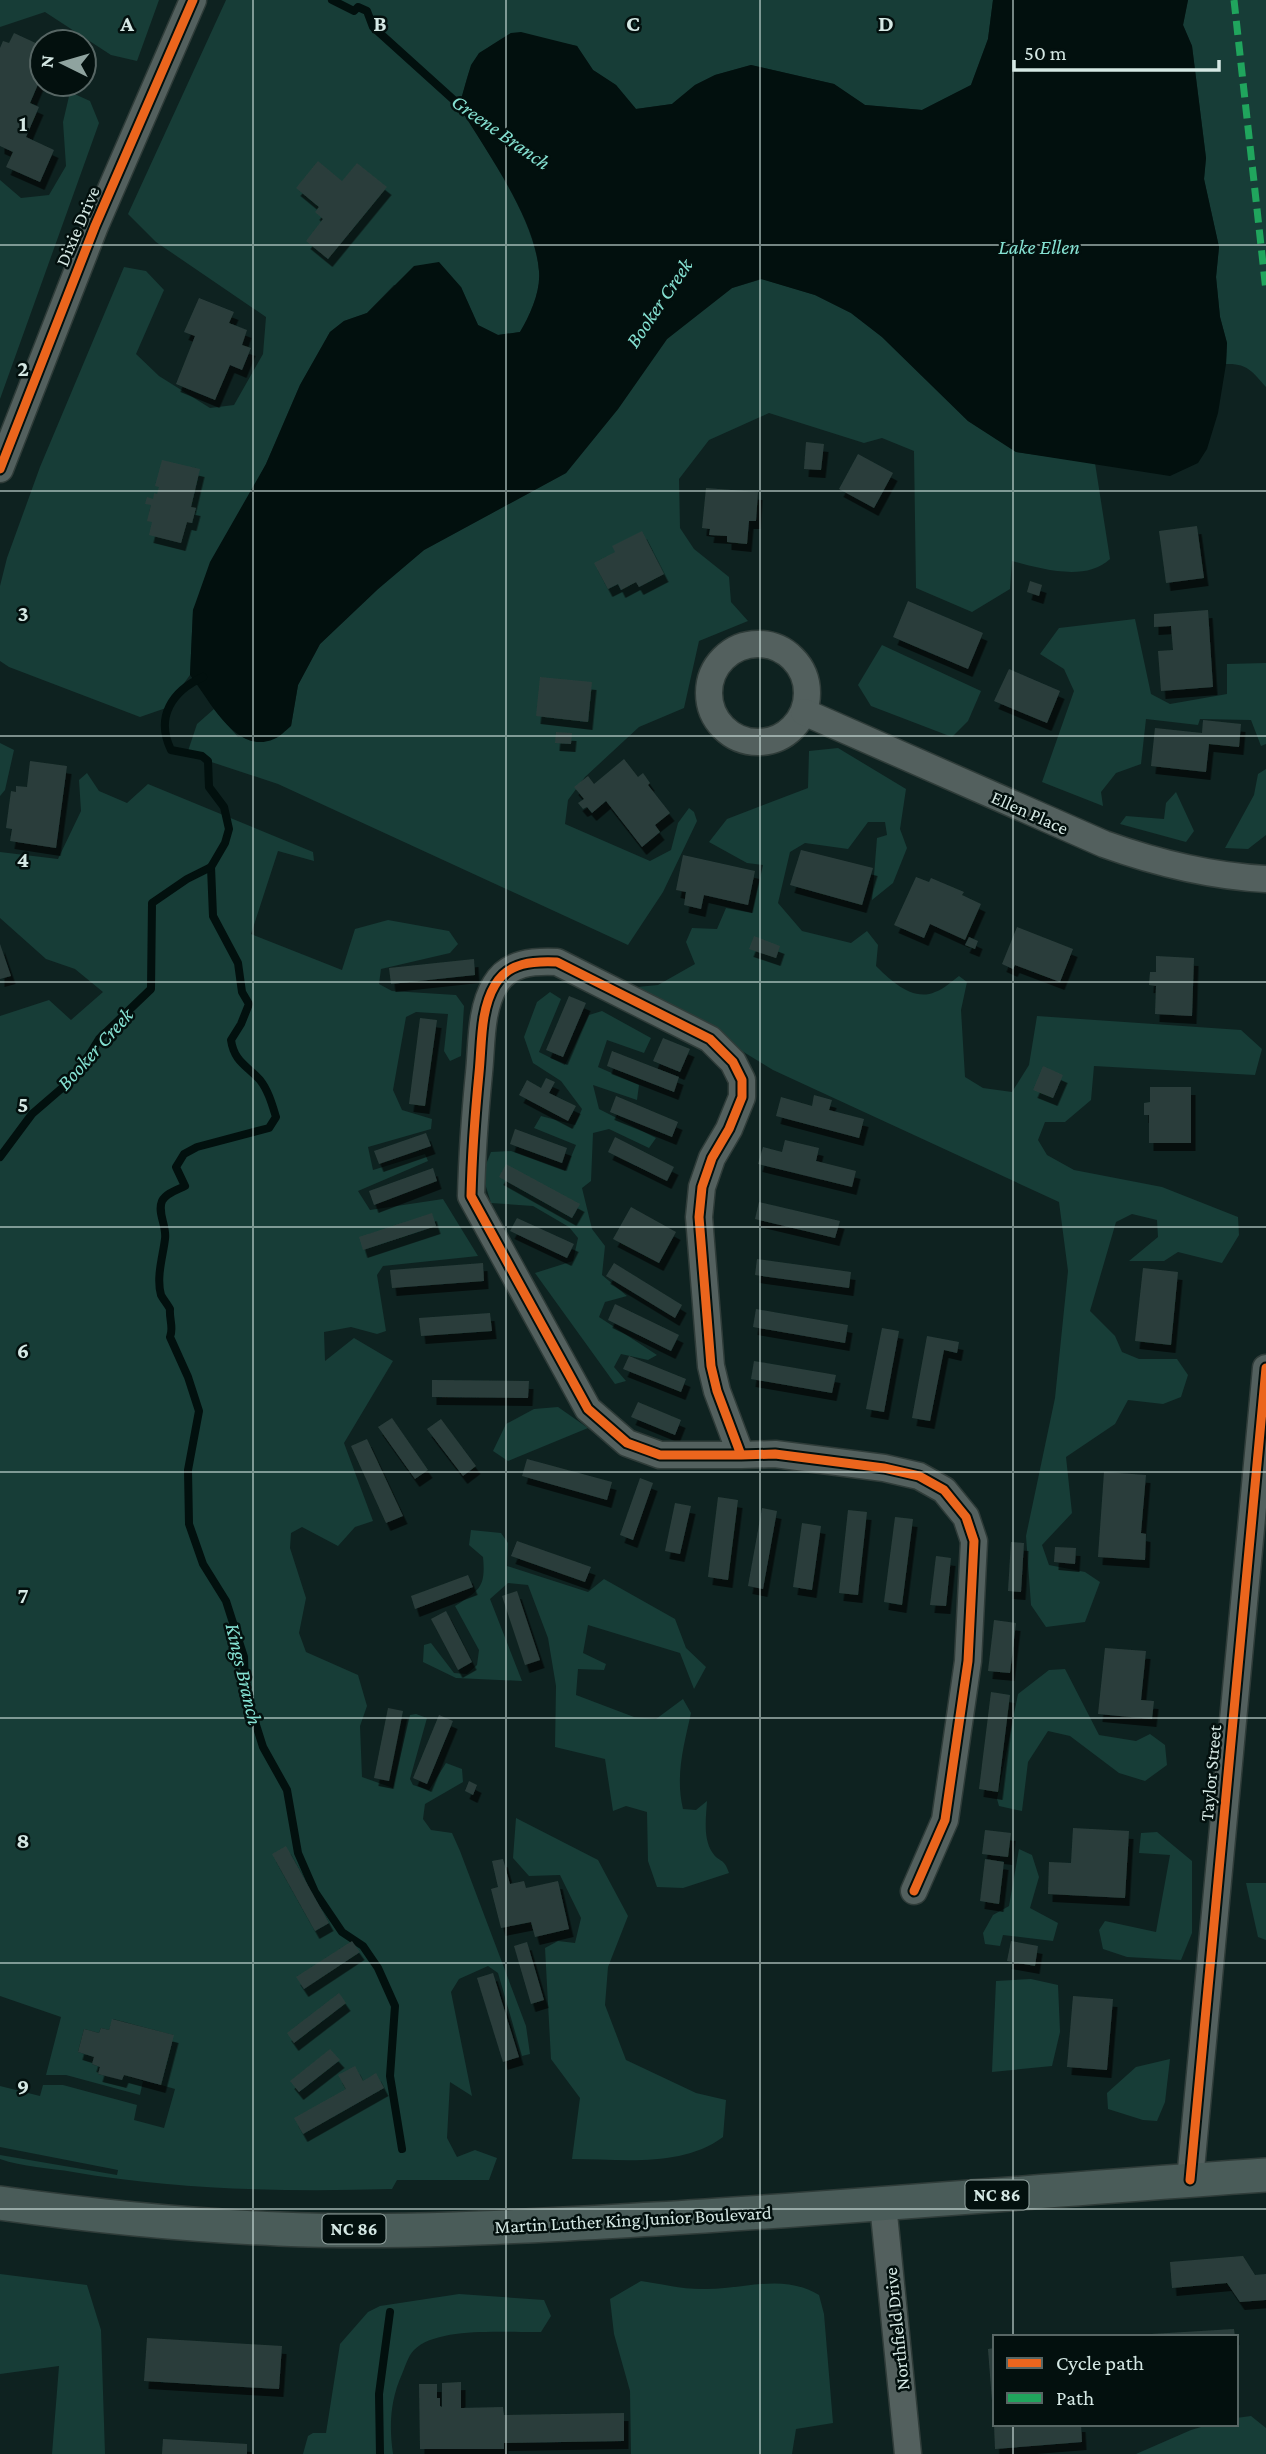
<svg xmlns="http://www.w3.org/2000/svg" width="1266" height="2454" font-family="'Crimson Pro',serif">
<defs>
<filter id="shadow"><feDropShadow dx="4.5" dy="8" stdDeviation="0" flood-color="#0009"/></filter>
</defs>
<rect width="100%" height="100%" fill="#0e2220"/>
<g fill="#173d37">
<polygon points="0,0 159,0 137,61 111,55 45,12 0,27"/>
<path d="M226 0H993L988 39 971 85 922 110 865 105 834 84 751 65 715 75 695 85 672 104 636 109 616 85 593 70 577 46 511 33C469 59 472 59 460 106 487 153 534 217 539 271 541 291 530 315 520 332L498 335 478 325 461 287 394 285 367 313 344 321 330 332 300 385 266 464 193 610 190 675 166 708 140 717 9 667 0 661V586L7 558 40 467 124 267 146 271 164 290 136 354 159 376 210 408 234 405 263 354 266 317 156 242 128 214Z"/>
<path d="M1188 0H1266V387C1253 372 1247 363 1226 364L1227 343 1220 317 1216 277 1219 247 1204 179 1206 158 1192 46 1183 25Z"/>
<polygon points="70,92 90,101 99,123 0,399 0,180 21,198 49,195 66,166 63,122"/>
<path d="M762 279 815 295 851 313 882 337 968 421 1016 452 1095 463 1110 559C1086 582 1041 569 1012 561L1010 589 972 612 916 588 914 451 882 438 864 443 769 413 709 440 679 479 680 528 694 549 729 577 731 602 748 621 699 641 684 708 639 727 585 777 568 800 565 824 650 861 671 850 678 823 689 808 694 812 697 821 663 892 628 945 278 784 187 754 197 724 214 709 238 737 291 726 298 685 320 644 378 589 424 550 566 473 618 409 667 339 732 288Z"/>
<polygon points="1135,619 1151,694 1170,704 1227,694 1227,664 1266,663 1266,744 1261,746 1251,720 1200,719 1198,725 1146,719 1141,764 1116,773 1101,792 1103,806 1042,782 1074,691 1064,669 1040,654 1059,628"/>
<polygon points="882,645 981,691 968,721 952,737 871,706 858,685"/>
<polygon points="0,743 14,750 5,790 0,796"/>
<path d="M838 748 906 789 900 829 907 848 893 883 872 900 877 838 887 835 885 822H868L848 849 805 843 790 852 778 903 802 931 851 943 867 931 878 945 876 966C890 980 913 1002 935 992 944 989 952 981 959 976L967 982 961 1010 965 1077 983 1088 1012 1092 1029 1065 1037 1016 1241 1030 1262 1049 1255 1075 1094 1066 1091 1100 1065 1122H1045L1038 1140 1047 1155 1074 1170 1162 1187 1238 1217 1239 1235 1222 1263 1178 1252 1164 1261H1129L1158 1237 1157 1220 1132 1214 1116 1222 1090 1311 1115 1336 1122 1352 1139 1359H1177L1188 1375 1181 1397 1163 1404 1128 1400 1115 1424 1066 1457 1072 1513 1042 1545 1049 1565 1085 1572 1100 1582 1085 1622 1046 1627 1031 1605 1026 1536 1055 1398 1068 1271 1059 1202 773 1070 637 987 658 985 695 964 686 942 692 928 717 929 726 908 752 913 763 865 747 863 709 842 727 819 808 788 809 751Z"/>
<polygon points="1266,769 1266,835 1248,849 1225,848 1254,795 1258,774"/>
<path d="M87 773 99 791 127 803 148 784 313 852 314 861 278 851 251 934 342 970 355 929 388 920 449 931 458 944 450 953 381 969 379 984 392 991 456 995 464 1006 461 1056 450 1061 444 1051 448 1014 416 1012 406 1017 393 1090 402 1110 432 1119 431 1129 368 1147 373 1170 425 1154 428 1161 358 1191 370 1210 443 1199 478 1256 383 1266 377 1275 386 1331 377 1334 351 1327 324 1332 325 1361 354 1338 393 1361 344 1443 373 1521 355 1527 338 1546 302 1527 291 1533 290 1548 306 1598 299 1633 306 1652 358 1675 367 1706 360 1726 362 1777 393 1788 410 1715 416 1714 427 1718 410 1779 413 1785 429 1790 446 1763 462 1769 463 1782 425 1804 423 1819 431 1830 452 1833 460 1851 526 2026 530 2054 522 2056 498 1973 488 1966 459 1979 451 1992 472 2096 450 2082 447 2138 457 2157 475 2150 497 2158 489 2180H397L392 2189C286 2192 178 2190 73 2172 50 2168 22 2167 0 2159V2155L117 2175 118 2170 0 2147V2086L40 2096 43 2085H63L137 2105 134 2120 164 2128 175 2089 161 2085 173 2035 113 2019 109 2030 101 2028 99 2033 84 2029 78 2052 94 2057 92 2064 100 2067 98 2074 122 2080 124 2075 143 2081 140 2095 66 2075H46L61 2017 0 1996V1016L49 1000 71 1020 103 992 75 969 46 959 0 918V852L58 859 81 811 79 780Z"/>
<polygon points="1176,792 1194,831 1186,842 1120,824 1126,816 1164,819 1166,803"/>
<polygon points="550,992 561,999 539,1052 565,1065 589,1015 602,1011 651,1038 644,1053 607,1040 598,1067 639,1085 637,1100 593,1085 599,1109 656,1138 649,1148 609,1129 593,1133 591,1181 582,1188 592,1229 605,1246 602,1275 627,1296 605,1302 599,1317 657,1355 648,1360 621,1354 614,1367 626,1381 615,1384 535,1273 573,1261 578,1238 569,1227 533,1206 491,1203 482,1174 491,1152 511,1151 565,1171 576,1145 534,1128 541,1116 575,1125 582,1109 561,1081 533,1063 524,1037 537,1002"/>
<polygon points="558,1407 588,1428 508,1461 493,1451 506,1424 534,1409"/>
<path d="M471 1530 501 1533 508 1543 507 1566 588 1592 604 1579 675 1619 686 1648 706 1667 694 1689 680 1653 588 1625 583 1653 606 1664 604 1670 578 1669 576 1695 634 1717 656 1719 683 1699 691 1713C684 1745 675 1776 683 1809L696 1810 707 1801C706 1818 703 1838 712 1852 719 1863 724 1857 729 1873L683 1888 657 1887 648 1861 647 1812 626 1806 613 1811 605 1759 555 1747 556 1686 548 1638 528 1585 508 1583 490 1599 522 1681 456 1678 423 1662 424 1645 431 1643 454 1673 467 1674 477 1665 479 1650 455 1606C479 1590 486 1588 483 1557L469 1545Z"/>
<polygon points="1065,1669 1099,1735 1136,1741 1150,1734 1165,1745 1167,1765 1145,1781 1119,1773 1070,1736 1048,1731 1028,1762 1022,1811 999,1806 997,1799 1018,1694 1049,1670"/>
<path d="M516 1818 598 1860 628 1916 608 1967 605 2005 626 2060 696 2093 726 2100 723 2137C681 2168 622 2159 572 2159L580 2098 551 2059 545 1948 558 1941 575 1943 581 1918 560 1875 529 1876 513 1858Z"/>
<polygon points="1157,1832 1192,1861 1192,1933 1181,1960 1127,1957 1103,1949 1099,1930 1105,1921 1156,1932 1170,1855 1139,1853 1141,1833"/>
<polygon points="1019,1849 1032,1855 1039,1877 1030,1908 1058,1923 1053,1941 1003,1935 1000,1946 985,1944 983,1933 993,1915 1009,1906"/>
<polygon points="1246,1883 1266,1883 1266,1940 1258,1937"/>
<polygon points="1031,1979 1058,1985 1060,2032 1052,2066 992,2072 996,1981"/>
<polygon points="1170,2059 1165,2102 1157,2121 1143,2120 1108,2109 1107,2093 1136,2067"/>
<polygon points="0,2274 87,2285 101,2330 105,2454 52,2454 59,2366 0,2374"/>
<path d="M641 2281C662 2284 685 2290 706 2289 747 2289 782 2273 819 2295L824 2314 833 2423 796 2429 792 2454H631L630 2391 614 2334 610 2299Z"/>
<path d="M459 2294 544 2300 551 2316 541 2332C507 2333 438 2326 414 2350 408 2356 405 2367 402 2374 390 2401 389 2426 393 2454H303L308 2436 313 2433H326L340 2344 368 2312 380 2306Z"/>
<polygon points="1251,2416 1266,2428 1266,2454 1136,2454 1191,2430 1211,2424 1236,2424 1236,2418"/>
</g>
<path fill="#02100e" d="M993 0H1188L1183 25 1192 46 1206 158 1204 179 1219 247 1216 277 1220 317 1227 343 1226 364 1218 413 1207 449 1198 463 1170 476 1016 452 968 421 882 337 851 313 815 295 761 279 732 288 667 339 618 409 566 473 424 550 378 589 320 644 298 685 291 726C286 730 280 737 274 739 236 756 209 699 190 675L193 610 210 562 266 464 300 385 330 332 344 321 367 313 414 266 439 262 461 287 478 325 498 335 520 332C530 315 541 291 539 271 535 217 487 153 459 106L471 65 479 53 511 33 521 32 577 46 593 70 616 85 636 109 672 104 695 85 715 75 751 65 834 84 865 105 922 110 971 85 988 39Z"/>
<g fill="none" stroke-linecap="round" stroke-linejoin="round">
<g stroke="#02100e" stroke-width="8">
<polyline points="332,0 354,11 358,7 367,11 373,27 466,111"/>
<path d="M211 867 213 916 238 963 242 992 249 1004 241 1024 231 1040C234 1061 246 1065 260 1080 268 1090 272 1104 276 1117L269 1128 197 1147 184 1154 176 1167 185 1186C177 1190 166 1193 162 1201 157 1213 167 1226 165 1239 163 1256 156 1277 161 1295 163 1299 168 1305 170 1309 169 1319 174 1328 170 1337L188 1377 199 1411 188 1470 189 1524 203 1564 226 1601 244 1657 245 1690 263 1747 287 1790 298 1853 315 1892 342 1932 363 1946 378 1968 395 2006 390 2076 402 2149"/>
<path d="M0 1157 32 1114 76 1076 99 1039 151 989 152 903 187 879 211 867 225 843 229 829 224 807 209 787 208 761 202 756 171 750C155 717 172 691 203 677"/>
<polyline points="380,2454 379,2394 390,2312"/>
</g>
</g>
<g fill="#2a3e3b" filter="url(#shadow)">
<polygon points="14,33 42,46 42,75 30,103 39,107 26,137 54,150 40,182 6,167 13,152 0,146 0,48 3,41 9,43"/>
<polygon points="318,161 342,181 357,163 387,187 328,259 306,241 323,219 315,212 319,207 296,188"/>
<polygon points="199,298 234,312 229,323 247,330 242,345 251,348 242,370 230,365 215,400 176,384 195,336 184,332"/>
<polygon points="806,442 824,444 821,470 804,469"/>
<polygon points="858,454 893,473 874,508 839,489"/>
<polygon points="162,460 200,469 191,507 196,508 192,523 187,522 181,543 149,535 152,522 147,521 151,505 145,504 147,497 153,499 154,493 157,494 159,487 155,486"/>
<polygon points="706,488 758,492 756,521 749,521 747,544 727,542 727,536 709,535 710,529 702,528"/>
<polygon points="1197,526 1204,578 1166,583 1159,531"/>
<polygon points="642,531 664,574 639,587 636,582 621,590 618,584 608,589 594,563 615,552 612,546"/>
<polygon points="1030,581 1042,585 1039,596 1027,592"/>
<polygon points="908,601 983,633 968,669 893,637"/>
<polygon points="1208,610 1213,687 1161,691 1158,651 1173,650 1171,626 1154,627 1154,614"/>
<polygon points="1009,669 1060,691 1047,723 994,701"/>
<polygon points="540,677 592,682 588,722 536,716"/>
<polygon points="1203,720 1241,724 1239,747 1209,744 1206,772 1151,766 1155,728 1202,733"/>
<polygon points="556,732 572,733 571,744 555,743"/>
<polygon points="624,759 638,777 643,773 650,783 648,785 670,813 655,825 660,832 642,847 606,801 592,813 587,807 583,809 578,803 584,799 574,787 588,776 594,784"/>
<polygon points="30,761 67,766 56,848 10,841 12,829 6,828 11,791 16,792 16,786 27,787"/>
<polygon points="801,850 873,868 862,905 790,885"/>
<polygon points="683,855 755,871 748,905 704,895 701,909 684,905 686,892 676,890"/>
<polygon points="916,877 929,882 931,878 964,892 962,895 981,904 965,940 930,924 924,938 894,925"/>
<polygon points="1017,927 1073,949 1060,982 1015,965 1013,969 1002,964"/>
<polygon points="754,936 780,946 776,958 749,949"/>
<polygon points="969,937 978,941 975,949 965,945"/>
<polygon points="0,944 11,976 0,979"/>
<polygon points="1156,956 1194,958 1192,1016 1155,1014 1156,986 1149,985 1150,972 1156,972"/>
<polygon points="474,959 475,975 391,984 389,968"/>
<polygon points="569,996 586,1003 563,1057 546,1050"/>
<polygon points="420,1018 437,1020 425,1106 409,1104"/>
<polygon points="663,1038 690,1049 680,1072 653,1061"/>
<polygon points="612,1051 679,1077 674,1092 607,1066"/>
<polygon points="1043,1066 1063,1075 1053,1098 1033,1090"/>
<polygon points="546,1078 555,1082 549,1093 576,1106 568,1121 519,1095 527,1080 541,1088"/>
<polygon points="1150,1087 1191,1087 1191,1143 1149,1143 1149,1115 1144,1115 1144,1103 1150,1102"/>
<polygon points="814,1095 832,1100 829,1110 864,1119 859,1138 776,1116 781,1097 812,1106"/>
<polygon points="616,1096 678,1122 672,1137 610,1112"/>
<polygon points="515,1129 567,1148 562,1163 510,1144"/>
<polygon points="426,1133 431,1146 379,1164 374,1151"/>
<polygon points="615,1137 674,1167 667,1181 608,1152"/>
<polygon points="785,1140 819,1148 816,1161 856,1171 852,1187 758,1164 763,1147 782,1152"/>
<polygon points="506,1164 580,1204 572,1218 499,1177"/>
<polygon points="433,1168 437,1181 374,1205 369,1191"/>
<polygon points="759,1202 840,1221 835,1238 755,1219"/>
<polygon points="631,1207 676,1232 659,1263 613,1239"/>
<polygon points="432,1213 436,1226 363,1250 359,1237"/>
<polygon points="517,1218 574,1244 567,1258 510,1231"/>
<polygon points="757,1259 851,1272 849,1288 755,1275"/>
<polygon points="483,1263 484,1281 392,1288 390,1270"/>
<polygon points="614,1263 682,1305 675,1318 606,1276"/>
<polygon points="1143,1268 1178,1272 1171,1345 1135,1341"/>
<polygon points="615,1304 679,1335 671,1351 608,1320"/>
<polygon points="756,1309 848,1325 845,1343 753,1327"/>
<polygon points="490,1313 492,1331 421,1336 419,1318"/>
<polygon points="882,1328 899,1331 884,1412 866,1409"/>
<polygon points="927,1336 959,1342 957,1353 944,1350 930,1421 912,1418"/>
<polygon points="629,1356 686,1379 681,1392 623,1369"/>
<polygon points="754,1361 836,1375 832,1393 751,1379"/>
<polygon points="432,1380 529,1381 528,1398 432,1397"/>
<polygon points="638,1402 681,1420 675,1435 631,1417"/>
<polygon points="392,1418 428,1470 415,1479 378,1427"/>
<polygon points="441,1419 476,1466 463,1476 427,1429"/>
<polygon points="367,1439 403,1516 386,1523 351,1446"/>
<polygon points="527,1459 612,1482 607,1500 522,1476"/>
<polygon points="1104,1472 1146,1475 1141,1533 1146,1534 1145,1560 1098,1557"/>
<polygon points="640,1478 653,1483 633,1540 620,1535"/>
<polygon points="718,1497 738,1500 728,1580 708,1577"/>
<polygon points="675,1503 691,1506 680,1554 665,1551"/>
<polygon points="762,1508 777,1511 763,1589 748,1586"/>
<polygon points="848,1510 867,1512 858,1595 839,1593"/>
<polygon points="895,1517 913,1519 902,1605 884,1602"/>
<polygon points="802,1523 821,1526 812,1590 793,1587"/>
<polygon points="517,1541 591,1567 585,1582 511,1556"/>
<polygon points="1011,1542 1024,1543 1021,1592 1008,1591"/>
<polygon points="1055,1547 1076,1548 1075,1564 1054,1562"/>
<polygon points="936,1556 951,1558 946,1606 930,1605"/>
<polygon points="468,1575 473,1587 415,1609 411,1596"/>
<polygon points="517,1591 540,1660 525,1665 502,1596"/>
<polygon points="446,1611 472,1662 458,1670 431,1619"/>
<polygon points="994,1620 1016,1623 1010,1673 988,1671"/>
<polygon points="1105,1648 1146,1651 1141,1700 1154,1701 1152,1719 1098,1714"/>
<polygon points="991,1692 1010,1695 998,1792 979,1789"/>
<polygon points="388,1708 403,1711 389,1781 374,1778"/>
<polygon points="439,1715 453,1721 427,1784 413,1778"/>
<polygon points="469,1781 477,1785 473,1795 465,1791"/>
<polygon points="1073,1828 1129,1831 1125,1898 1048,1894 1049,1862 1071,1863"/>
<polygon points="985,1830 1011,1833 1008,1857 982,1854"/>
<polygon points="286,1846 329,1923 315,1931 272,1854"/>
<polygon points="503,1859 510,1884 524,1881 526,1888 558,1881 569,1929 535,1937 531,1922 501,1928 491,1889 498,1887 492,1861"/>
<polygon points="985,1859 1004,1862 999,1904 980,1901"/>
<polygon points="352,1941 360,1952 304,1989 296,1977"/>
<polygon points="1011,1941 1038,1946 1035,1966 1007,1961"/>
<polygon points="527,1942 544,2000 531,2004 514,1946"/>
<polygon points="493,1973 519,2057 503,2062 477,1978"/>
<polygon points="339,1993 346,2003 294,2043 287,2033"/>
<polygon points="1073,1996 1113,1999 1107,2070 1067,2067"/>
<polygon points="112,2019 174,2035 161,2085 124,2075 122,2080 98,2074 100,2067 92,2064 94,2057 78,2052 84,2029 99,2033 101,2028 109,2030"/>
<polygon points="330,2049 340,2060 299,2092 290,2081"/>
<polygon points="355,2066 363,2081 376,2073 384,2088 303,2134 294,2118 346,2089 338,2075"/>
<polygon points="1243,2256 1255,2275 1266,2274 1266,2300 1240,2302 1227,2283 1172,2288 1170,2262"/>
<polygon points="1234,2329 1235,2337 1151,2337 1151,2334"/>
<polygon points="147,2338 282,2346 279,2389 144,2381"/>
<polygon points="995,2348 995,2414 993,2414 988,2349"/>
<polygon points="461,2382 461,2408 503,2407 504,2415 624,2413 624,2441 504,2443 504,2449 420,2449 419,2384 437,2384 437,2398 440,2398 440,2406 442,2407 442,2383"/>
<polygon points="994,2424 1081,2424 1082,2442 995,2449"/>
<polygon points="163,2439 247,2444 247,2454 162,2454"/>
</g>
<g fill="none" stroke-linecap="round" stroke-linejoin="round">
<defs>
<g id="minor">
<polyline points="0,469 95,226 193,0"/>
<circle cx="758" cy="693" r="49"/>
<path d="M804 712 1104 844C1157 863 1209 876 1266 879"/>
<path d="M741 1455H660L627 1443 588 1409 471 1196C472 1155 475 1114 479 1073 482 1044 480 1010 495 985 508 962 534 961 557 962L710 1039 733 1062 742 1080V1097L729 1129 712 1158 702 1187 699 1217 711 1366 717 1391 741 1455 775 1454 884 1468 919 1476 944 1490 966 1517 974 1541 968 1661 945 1820 914 1891"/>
<polyline points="1190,2180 1266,1368"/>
<polyline points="883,2204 908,2454"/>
</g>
<path id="major" d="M0 2203C93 2216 185 2225 279 2229 404 2234 530 2226 655 2219 859 2207 1062 2189 1266 2175"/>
</defs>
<use href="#minor" stroke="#2f3c39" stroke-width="29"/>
<use href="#major" stroke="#2f3c39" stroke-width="36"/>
<use href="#minor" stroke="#53605e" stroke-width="26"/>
<use href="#major" stroke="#4a5c59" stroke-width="33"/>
<polyline stroke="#20a55d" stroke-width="7" stroke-dasharray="14 7" stroke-linecap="butt" points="1234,0 1266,291"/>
<defs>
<g id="cycleway">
<polyline points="0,469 95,226 193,0"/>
<path d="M741 1455H660L627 1443 588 1409 471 1196C472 1155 475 1114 479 1073 482 1044 480 1010 495 985 508 962 534 961 557 962L710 1039 733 1062 742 1080V1097L729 1129 712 1158 702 1187 699 1217 711 1366 717 1391 741 1455 775 1454 884 1468 919 1476 944 1490 966 1517 974 1541 968 1661 945 1820 914 1891"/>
<polyline points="1190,2180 1266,1368"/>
</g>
</defs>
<use href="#cycleway" stroke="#03100e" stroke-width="13"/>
<use href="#cycleway" stroke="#eb651d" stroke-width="9"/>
</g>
<path fill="none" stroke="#d5e8e4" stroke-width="2" stroke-opacity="0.55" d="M253 0V2454M506 0V2454M760 0V2454M1013 0V2337M0 245H1266M0 491H1266M0 736H1266M0 982H1266M0 1227H1266M0 1472H1266M0 1718H1266M0 1963H1266M0 2209H1266M1013 2424V2454"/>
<g text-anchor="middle" stroke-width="5" stroke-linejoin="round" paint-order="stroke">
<g fill="#03100e" stroke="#96a7a4" stroke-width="2">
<rect x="965.5" y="2180.5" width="63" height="29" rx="5"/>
<rect x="322.5" y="2214.5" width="63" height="29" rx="5"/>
</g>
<g font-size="18" font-weight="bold" fill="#d5e8e4">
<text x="997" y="2201">NC 86</text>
<text x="354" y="2235">NC 86</text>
</g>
<g font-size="19" fill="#d5e8e4" stroke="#03100e">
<text transform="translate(77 226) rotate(-67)" y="7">Dixie Drive</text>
<text transform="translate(1030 812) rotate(24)" y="7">Ellen Place</text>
<text transform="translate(1210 1773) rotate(-85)" y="7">Taylor Street</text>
<text transform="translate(633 2219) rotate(-3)" y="7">Martin Luther King Junior Boulevard</text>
<text transform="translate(896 2329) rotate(-96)" y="7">Northfield Drive</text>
</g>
<g font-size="21" font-style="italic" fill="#85e1d2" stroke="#03100e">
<text transform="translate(501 132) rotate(35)" y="7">Greene Branch</text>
<text x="1039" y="254">Lake Ellen</text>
<text transform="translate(659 303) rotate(-56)" y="7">Booker Creek</text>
<text transform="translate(95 1049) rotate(-48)" y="7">Booker Creek</text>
<text transform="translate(244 1674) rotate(77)" y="7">Kings Branch</text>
</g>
</g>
<g font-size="23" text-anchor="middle" font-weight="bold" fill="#d5e8e4" stroke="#03100e" stroke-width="5" stroke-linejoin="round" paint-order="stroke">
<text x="127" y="31">A</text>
<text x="380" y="31">B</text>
<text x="633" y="31">C</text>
<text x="886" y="31">D</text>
<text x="23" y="131">1</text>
<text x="23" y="376">2</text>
<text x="23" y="621">3</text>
<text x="23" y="867">4</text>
<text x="23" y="1112">5</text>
<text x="23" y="1358">6</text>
<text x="23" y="1603">7</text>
<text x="23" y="1848">8</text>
<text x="23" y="2094">9</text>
</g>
<rect x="993" y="2335" width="245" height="91" fill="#03100e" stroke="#576664" stroke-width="2"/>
<rect x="1007" y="2358" width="35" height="10" fill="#eb651d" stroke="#576664" stroke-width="2"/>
<text x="1056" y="2370" font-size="21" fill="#d5e8e4">Cycle path</text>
<rect x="1007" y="2393" width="35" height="10" fill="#20a55d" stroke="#576664" stroke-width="2"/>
<text x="1056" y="2405" font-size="21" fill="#d5e8e4">Path</text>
<g transform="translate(63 63) rotate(275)"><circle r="33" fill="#03100e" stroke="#576664" stroke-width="2"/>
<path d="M0-5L12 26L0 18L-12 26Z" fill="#8fa39f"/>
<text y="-10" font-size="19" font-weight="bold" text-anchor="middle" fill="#d5e8e4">N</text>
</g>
<path d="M1014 60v10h205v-10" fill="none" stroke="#d5e8e4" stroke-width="3.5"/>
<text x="1024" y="60" font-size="21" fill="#d5e8e4" stroke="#03100e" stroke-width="5" paint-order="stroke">50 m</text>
</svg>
